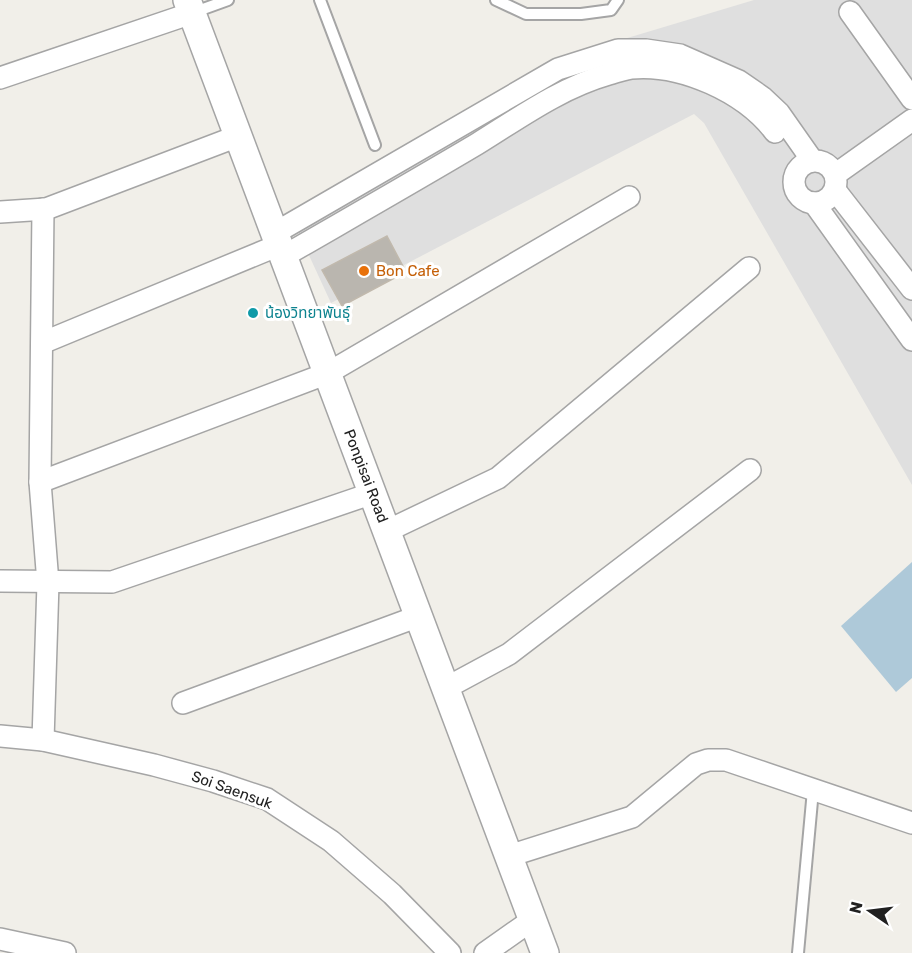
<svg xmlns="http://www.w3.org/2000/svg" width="912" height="953" font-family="Rubik,'Noto Sans Thai',sans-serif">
<rect width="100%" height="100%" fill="#f1efe9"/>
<polygon fill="#dfdfdf" points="754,0 912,0 912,485 704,123 694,114 331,303 295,225 544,63"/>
<polygon fill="#aec9d9" points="912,562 912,678 896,692 841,626"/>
<polygon fill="#bab6af" stroke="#c1b9ad" stroke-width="1.5" points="387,236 406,272 342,306 322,270"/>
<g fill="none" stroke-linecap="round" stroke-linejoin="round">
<defs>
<g id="service">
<polyline points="320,0 375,145"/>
<polyline points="496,0 526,14 581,14 611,10 618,0"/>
<polyline points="192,13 228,0"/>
<polyline points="798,953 813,790"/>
</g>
<g id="minor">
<polyline points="850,12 912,99"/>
<polyline points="0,78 192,13"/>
<circle cx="815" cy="182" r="21"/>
<polyline points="836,174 912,120"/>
<polyline points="835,190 912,289"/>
<polyline points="814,203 912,340"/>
<polyline points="0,212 46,209 238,136"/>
<polyline points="275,233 558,69 618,50 646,50 680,55 739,81 762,97 779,113 812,160"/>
<path d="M284 256C348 219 413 182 477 144 519 118 560 88 609 74 616 72 624 69 631 68 681 63 745 92 775 132"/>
<polyline points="42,343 279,245"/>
<polyline points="40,482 328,373 629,197"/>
<polyline points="387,531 498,478 749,268"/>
<polyline points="0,581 112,582 373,493"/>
<polyline points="446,688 509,654 750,470"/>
<polyline points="183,703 419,616"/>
<polyline points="0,736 43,740 154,765 213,781 267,799 331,841 392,894 450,953"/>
<polyline points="43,740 48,583 40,482 43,209"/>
<polyline points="509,856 632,817 696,764 708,760 726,760 912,823"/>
<polyline points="0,939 65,953"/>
<polyline points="485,953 532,920"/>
</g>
<polyline id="tertiary" points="187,0 545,953"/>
</defs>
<use href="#service" stroke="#a5a5a5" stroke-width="14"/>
<use href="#minor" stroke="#a5a5a5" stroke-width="24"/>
<use href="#tertiary" stroke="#a5a5a5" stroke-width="30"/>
<use href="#service" stroke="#fff" stroke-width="10"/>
<use href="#minor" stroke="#fff" stroke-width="21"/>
<use href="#tertiary" stroke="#fff" stroke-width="27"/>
</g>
<circle fill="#e8710a" stroke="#fff" stroke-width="2" cx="364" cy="271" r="6"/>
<circle fill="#0f9aa8" stroke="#fff" stroke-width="2" cx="253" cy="313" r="6"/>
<g text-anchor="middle" stroke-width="6" stroke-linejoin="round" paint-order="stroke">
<g font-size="15" fill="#c56008" stroke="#fff" text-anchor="start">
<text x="376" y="276">Bon Cafe</text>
</g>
<g font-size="15" fill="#0d838f" stroke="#fff" text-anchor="start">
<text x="265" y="318">น้องวิทยาพันธุ์</text>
</g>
<g font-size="15" fill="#212121" stroke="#fff">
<text transform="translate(366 476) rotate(69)" y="5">Ponpisai Road</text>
<text transform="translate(232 790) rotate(20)" y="5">Soi Saensuk</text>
</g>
</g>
<g transform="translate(870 911) rotate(284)" stroke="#ffffff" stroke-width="4.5" paint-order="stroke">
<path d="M0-4.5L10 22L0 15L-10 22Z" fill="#212121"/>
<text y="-9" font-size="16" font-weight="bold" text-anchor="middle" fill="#212121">N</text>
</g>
</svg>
